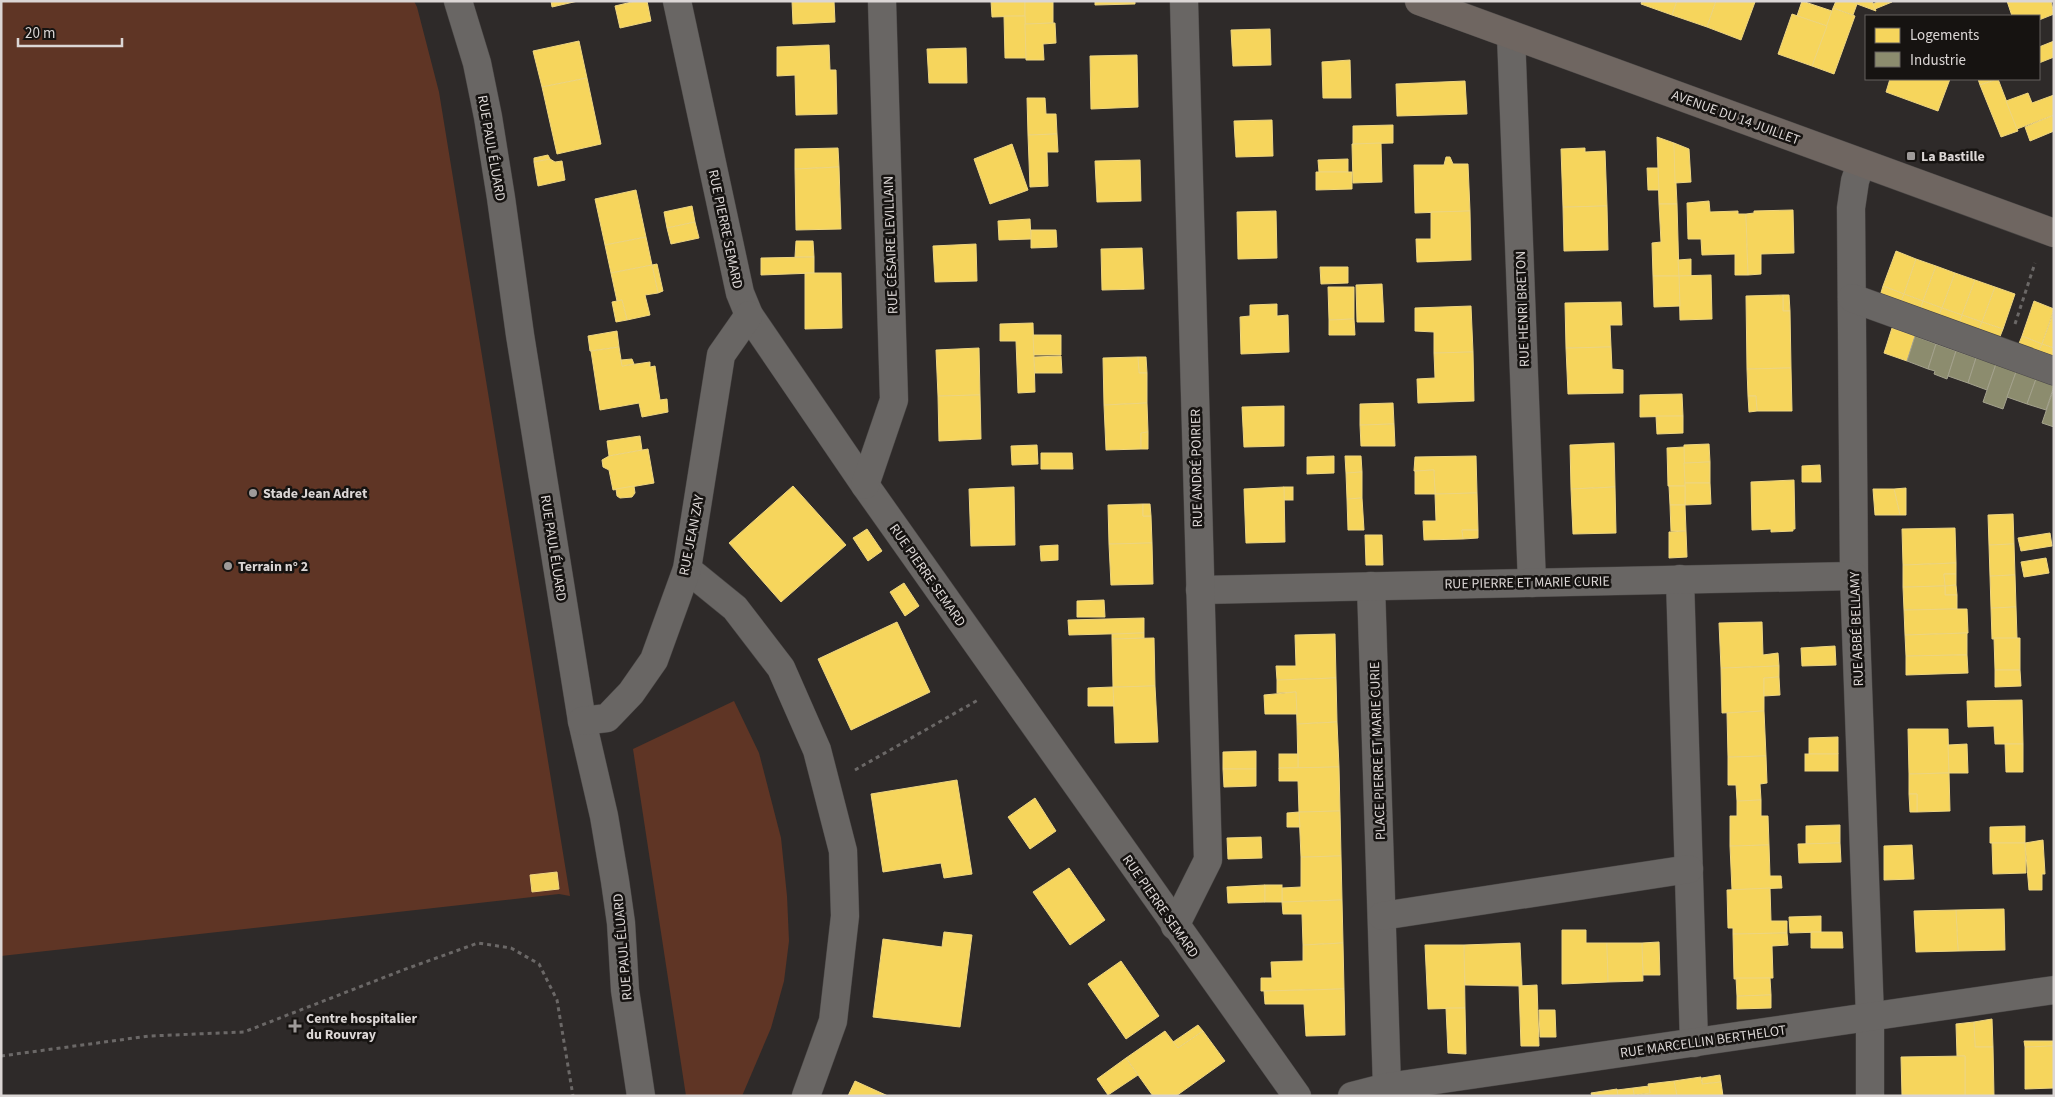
<svg xmlns="http://www.w3.org/2000/svg" width="2055" height="1097" font-family="'Source Sans 3',sans-serif">
<rect width="100%" height="100%" fill="#2e2a29"/>
<g fill="#5f3525">
<polygon points="1,1 414,1 417,7 439,92 570,896 559,894 1,956"/>
<polygon points="734,701 759,753 781,838 787,896 789,941 784,981 771,1028 742,1096 686,1096 633,749"/>
</g>
<g fill="#f6d55c" stroke="#eed580">
<polygon points="551,1 578,1 552,7"/>
<polygon points="636,1 647,1 651,21 620,28 615,6"/>
<polygon points="792,1 834,1 835,22 793,24"/>
<polygon points="991,1 1025,1 1025,16 992,17"/>
<polygon points="1025,1 1053,1 1053,23 1025,24"/>
<polygon points="1095,1 1135,1 1135,4 1095,5"/>
<polygon points="1642,1 1677,1 1672,15 1641,4"/>
<polygon points="1677,1 1716,1 1707,27 1672,15"/>
<polygon points="1716,1 1755,2 1741,40 1707,27"/>
<polygon points="1802,1 1832,11 1827,26 1797,16"/>
<polygon points="1836,1 1850,1 1857,4 1853,15 1833,8"/>
<polygon points="1850,1 1872,1 1876,11 1857,4"/>
<polygon points="1879,1 1892,1 1892,2 1875,9 1873,4"/>
<polygon points="2007,1 2051,1 2054,14 2039,20 2039,16 2012,16"/>
<polygon points="1833,8 1855,16 1834,74 1812,66"/>
<polygon points="1792,14 1827,26 1812,66 1778,54"/>
<polygon points="1004,16 1025,16 1026,58 1005,58"/>
<polygon points="1055,23 1056,43 1043,44 1044,60 1026,60 1025,24"/>
<polygon points="1270,29 1271,65 1233,66 1231,30"/>
<polygon points="579,41 587,78 542,87 533,51"/>
<polygon points="2054,41 2054,57 2039,63 2039,47"/>
<polygon points="829,45 830,70 836,70 837,114 796,115 795,75 777,76 777,47"/>
<polygon points="966,48 967,83 929,83 927,49"/>
<polygon points="1137,55 1138,107 1091,109 1090,56"/>
<polygon points="1350,60 1351,98 1323,98 1322,62"/>
<polygon points="587,78 601,144 557,154 542,87"/>
<polygon points="1890,79 1950,79 1938,111 1886,92"/>
<polygon points="1978,79 1998,79 1980,85"/>
<polygon points="1998,79 2018,131 2001,137 1980,85"/>
<polygon points="1465,81 1467,114 1397,116 1396,84"/>
<polygon points="2028,93 2032,103 2054,95 2054,115 2017,129 2006,101"/>
<polygon points="1027,98 1045,98 1046,114 1056,114 1057,134 1028,135"/>
<polygon points="2054,115 2054,131 2030,141 2025,127"/>
<polygon points="1272,120 1273,156 1236,157 1234,121"/>
<polygon points="1393,125 1393,143 1353,144 1353,126"/>
<polygon points="1057,134 1058,152 1047,152 1048,186 1030,187 1028,135"/>
<polygon points="1657,137 1674,143 1677,204 1659,204"/>
<polygon points="1381,143 1382,182 1353,183 1352,144"/>
<polygon points="1674,143 1689,149 1691,182 1675,183"/>
<polygon points="1012,144 1028,190 990,204 974,159"/>
<polygon points="838,148 839,167 795,169 795,149"/>
<polygon points="1585,148 1585,152 1605,151 1607,206 1563,207 1561,149"/>
<polygon points="548,155 550,159 534,162 534,158"/>
<polygon points="1446,157 1450,157 1453,164 1468,164 1470,211 1415,213 1414,165 1444,165"/>
<polygon points="550,159 555,162 562,161 565,180 538,186 534,162"/>
<polygon points="1348,159 1348,172 1319,172 1318,160"/>
<polygon points="1140,160 1141,201 1097,202 1095,161"/>
<polygon points="839,167 841,229 796,230 795,169"/>
<polygon points="1647,168 1658,168 1659,190 1648,190"/>
<polygon points="1316,172 1352,172 1352,189 1316,190"/>
<polygon points="636,190 646,237 605,245 595,199"/>
<polygon points="1709,201 1710,212 1738,211 1738,214 1746,214 1748,275 1735,275 1735,254 1702,255 1701,239 1688,239 1687,203"/>
<polygon points="1659,204 1677,204 1679,276 1653,276 1652,243 1661,242"/>
<polygon points="692,206 695,222 667,228 664,212"/>
<polygon points="1607,206 1608,250 1564,251 1563,207"/>
<polygon points="1793,210 1794,253 1761,254 1761,274 1748,275 1746,214 1754,213 1754,211"/>
<polygon points="1276,211 1277,258 1238,259 1237,212"/>
<polygon points="1470,211 1471,260 1417,262 1416,239 1431,239 1431,212"/>
<polygon points="1030,219 1031,239 999,240 998,221"/>
<polygon points="695,222 699,238 671,244 667,228"/>
<polygon points="1031,230 1056,230 1057,247 1031,248"/>
<polygon points="646,237 652,265 611,273 605,245"/>
<polygon points="796,241 813,241 814,257 795,257"/>
<polygon points="976,244 977,281 935,282 933,246"/>
<polygon points="1142,248 1144,289 1102,290 1101,249"/>
<polygon points="1896,251 1916,259 1904,294 1883,286"/>
<polygon points="814,257 814,273 761,275 761,258"/>
<polygon points="1691,259 1691,276 1679,276 1678,260"/>
<polygon points="1916,259 1936,266 1923,301 1904,294"/>
<polygon points="657,264 663,291 658,293 652,265"/>
<polygon points="652,265 658,293 645,295 650,315 627,320 622,300 617,301 611,273"/>
<polygon points="1936,266 1955,273 1942,308 1923,301"/>
<polygon points="1320,267 1348,267 1348,283 1321,284"/>
<polygon points="805,273 841,273 842,328 805,329"/>
<polygon points="1955,273 1975,280 1962,315 1942,308"/>
<polygon points="1711,275 1712,319 1680,320 1679,276"/>
<polygon points="1653,276 1679,276 1680,306 1654,307"/>
<polygon points="1975,280 1995,287 1982,322 1962,315"/>
<polygon points="1382,284 1384,322 1357,322 1356,285"/>
<polygon points="1883,286 1904,294 1900,304 1880,296"/>
<polygon points="1328,287 1354,287 1354,319 1329,320"/>
<polygon points="1995,287 2015,294 2003,329 1982,322"/>
<polygon points="1904,294 1923,301 1920,311 1900,304"/>
<polygon points="1783,295 1789,295 1790,311 1783,311"/>
<polygon points="1783,295 1783,311 1790,311 1791,368 1747,369 1746,296"/>
<polygon points="622,300 627,320 616,322 612,302"/>
<polygon points="1923,301 1942,308 1938,317 1920,311"/>
<polygon points="2034,301 2054,309 2042,344 2022,336"/>
<polygon points="1621,302 1622,325 1610,325 1611,347 1566,348 1565,303"/>
<polygon points="1277,304 1277,316 1288,315 1289,352 1241,354 1240,317 1250,316 1250,305"/>
<polygon points="1471,306 1473,352 1434,353 1434,332 1415,331 1415,308"/>
<polygon points="1942,308 1962,315 1959,324 1938,317"/>
<polygon points="2054,311 2054,348 2042,344"/>
<polygon points="1962,315 1982,322 1978,331 1959,324"/>
<polygon points="1354,319 1355,335 1329,335 1329,320"/>
<polygon points="1982,322 2003,329 1999,339 1978,331"/>
<polygon points="1033,323 1035,392 1018,393 1016,341 1000,341 1000,324"/>
<polygon points="1892,328 1915,336 1907,361 1884,353"/>
<polygon points="617,331 619,347 590,351 588,336"/>
<polygon points="1033,335 1061,335 1061,355 1034,355"/>
<polygon points="2022,336 2042,344 2038,353 2018,346"/>
<polygon points="2042,344 2054,348 2054,359 2038,353"/>
<polygon points="619,347 622,366 650,362 650,367 655,366 660,400 667,399 668,412 642,417 639,403 600,410 591,351"/>
<polygon points="1611,347 1612,369 1623,370 1623,393 1568,394 1566,348"/>
<polygon points="979,348 980,395 938,396 936,350"/>
<polygon points="1473,352 1474,401 1418,403 1417,379 1435,378 1434,353"/>
<polygon points="1061,356 1062,373 1035,373 1034,357"/>
<polygon points="1138,357 1146,357 1147,373 1139,373"/>
<polygon points="1138,357 1139,373 1147,373 1147,403 1104,405 1103,358"/>
<polygon points="632,359 634,364 622,366 621,360"/>
<polygon points="1791,368 1792,411 1757,411 1756,396 1748,396 1747,369"/>
<polygon points="1682,394 1683,416 1640,417 1640,395"/>
<polygon points="980,395 981,439 939,441 938,396"/>
<polygon points="1748,396 1756,396 1757,411 1749,412"/>
<polygon points="1147,403 1148,432 1141,433 1141,449 1106,450 1104,405"/>
<polygon points="1393,403 1394,424 1360,425 1360,404"/>
<polygon points="1284,406 1284,446 1244,447 1242,407"/>
<polygon points="1656,416 1683,416 1683,433 1657,434"/>
<polygon points="1394,424 1395,446 1361,446 1360,425"/>
<polygon points="1148,432 1148,449 1141,449 1141,433"/>
<polygon points="640,436 642,450 609,456 607,441"/>
<polygon points="1614,443 1615,487 1571,489 1570,445"/>
<polygon points="1709,444 1710,462 1684,463 1684,445"/>
<polygon points="1037,445 1038,464 1012,465 1011,446"/>
<polygon points="1684,447 1685,486 1668,486 1667,448"/>
<polygon points="648,449 654,483 613,490 609,470 603,467 602,460 609,456"/>
<polygon points="1041,453 1072,453 1073,469 1041,469"/>
<polygon points="1334,456 1334,473 1307,474 1307,457"/>
<polygon points="1345,456 1361,456 1362,472 1346,473"/>
<polygon points="1476,456 1477,493 1435,494 1434,470 1414,471 1415,457"/>
<polygon points="1710,462 1710,483 1685,483 1684,463"/>
<polygon points="1820,465 1821,482 1802,482 1802,466"/>
<polygon points="1434,470 1435,494 1415,494 1415,471"/>
<polygon points="1362,472 1362,498 1347,499 1346,473"/>
<polygon points="1794,480 1795,529 1793,529 1793,531 1771,532 1771,529 1752,530 1751,482"/>
<polygon points="1685,483 1710,483 1711,504 1685,505"/>
<polygon points="634,486 635,493 632,497 620,498 617,496 616,489"/>
<polygon points="793,486 846,545 781,602 729,543"/>
<polygon points="1669,486 1685,486 1685,505 1670,505"/>
<polygon points="1014,487 1015,545 971,546 969,489"/>
<rect x="1284" y="487" width="9" height="13"/>
<polygon points="1284,487 1285,542 1246,543 1244,489"/>
<polygon points="1615,487 1616,533 1573,534 1571,489"/>
<polygon points="1906,488 1906,515 1900,515 1894,489"/>
<polygon points="1873,489 1894,489 1900,515 1875,515"/>
<polygon points="1477,493 1478,530 1462,530 1463,539 1424,540 1423,521 1436,521 1435,494"/>
<polygon points="1362,498 1364,530 1348,530 1347,499"/>
<polygon points="1143,504 1143,516 1151,516 1152,543 1109,544 1108,505"/>
<polygon points="1143,504 1150,504 1151,516 1143,516"/>
<polygon points="1670,505 1685,505 1686,531 1671,531"/>
<polygon points="2013,514 2014,544 1989,545 1988,515"/>
<polygon points="1955,528 1956,563 1903,565 1902,529"/>
<polygon points="867,529 882,551 868,561 853,538"/>
<polygon points="1462,530 1478,530 1478,538 1463,539"/>
<polygon points="1686,531 1687,557 1669,558 1669,532"/>
<polygon points="2050,533 2052,546 2021,551 2018,538"/>
<polygon points="1365,535 1382,535 1383,565 1366,565"/>
<polygon points="1152,543 1153,584 1111,585 1109,544"/>
<polygon points="2014,544 2015,575 1990,576 1989,545"/>
<polygon points="1058,545 1058,560 1041,561 1040,546"/>
<polygon points="2046,558 2049,573 2024,577 2021,562"/>
<polygon points="1956,563 1956,574 1944,574 1945,586 1903,587 1903,565"/>
<polygon points="1944,574 1956,574 1956,585 1945,586"/>
<polygon points="2015,575 2016,607 1991,608 1990,576"/>
<polygon points="904,583 919,606 905,616 890,592"/>
<polygon points="1956,585 1957,595 1945,595 1945,586"/>
<polygon points="1945,586 1945,595 1957,595 1957,609 1904,610 1903,587"/>
<polygon points="1104,600 1105,617 1077,617 1077,601"/>
<polygon points="2016,607 2017,638 1992,639 1991,608"/>
<polygon points="1957,609 1967,609 1968,633 1905,635 1904,610"/>
<polygon points="1144,618 1144,633 1069,635 1068,620"/>
<polygon points="897,622 930,692 851,730 818,659"/>
<polygon points="1762,622 1763,655 1778,653 1779,666 1721,668 1719,623"/>
<polygon points="1144,633 1144,638 1112,639 1112,634"/>
<polygon points="1967,633 1967,655 1906,656 1905,635"/>
<polygon points="1335,634 1336,678 1277,680 1276,666 1296,666 1295,635"/>
<polygon points="1154,638 1155,686 1113,687 1112,639"/>
<polygon points="1994,638 2020,638 2020,670 1995,670"/>
<polygon points="1835,646 1836,665 1802,666 1801,648"/>
<polygon points="1957,655 1967,655 1968,673 1906,675 1906,656"/>
<polygon points="1779,666 1779,677 1764,678 1764,711 1722,713 1721,668"/>
<polygon points="1995,670 2020,670 2021,686 1995,687"/>
<polygon points="1779,677 1780,695 1764,696 1764,678"/>
<polygon points="1336,678 1337,722 1297,724 1296,692 1277,693 1277,680"/>
<polygon points="1155,686 1158,742 1115,743 1113,687"/>
<polygon points="1113,687 1114,706 1088,706 1088,688"/>
<polygon points="1296,692 1297,714 1265,714 1264,695"/>
<polygon points="2022,700 2023,744 1995,744 1994,726 1968,727 1967,701"/>
<polygon points="1764,711 1766,756 1728,757 1727,713"/>
<polygon points="1337,722 1339,767 1298,768 1297,724"/>
<polygon points="1908,729 1948,729 1949,773 1909,774"/>
<polygon points="1838,737 1838,754 1809,754 1809,738"/>
<polygon points="1967,744 1968,773 1949,773 1948,745"/>
<polygon points="2005,744 2023,744 2023,772 2006,772"/>
<polygon points="1256,751 1256,769 1223,769 1223,752"/>
<rect x="1279" y="754" width="19" height="14"/>
<rect x="1805" y="754" width="33" height="17"/>
<polygon points="1766,756 1767,783 1760,784 1761,800 1737,801 1736,785 1728,785 1728,757"/>
<polygon points="1339,767 1340,811 1299,812 1298,781 1279,781 1279,768"/>
<polygon points="1223,769 1256,769 1256,786 1224,787"/>
<polygon points="1949,773 1950,811 1917,812 1917,794 1909,794 1909,774"/>
<polygon points="957,780 972,874 944,878 941,863 883,872 871,794"/>
<polygon points="1909,794 1917,794 1917,812 1910,812"/>
<polygon points="1035,798 1056,831 1030,849 1008,817"/>
<polygon points="1761,800 1761,816 1768,816 1769,845 1730,846 1730,816 1737,816 1737,801"/>
<polygon points="1340,811 1341,856 1301,857 1299,812"/>
<polygon points="1299,812 1300,827 1287,827 1287,813"/>
<polygon points="1840,825 1840,843 1806,844 1806,826"/>
<polygon points="2025,826 2025,843 1990,843 1990,827"/>
<polygon points="1261,837 1262,858 1228,859 1227,838"/>
<polygon points="2043,840 2045,874 2042,874 2042,890 2029,890 2025,843"/>
<polygon points="1840,843 1841,862 1799,863 1798,844"/>
<polygon points="1992,843 2025,843 2026,873 1993,874"/>
<polygon points="1769,845 1770,876 1781,876 1782,888 1732,890 1730,846"/>
<polygon points="1912,845 1914,879 1884,880 1884,846"/>
<polygon points="1341,856 1342,900 1282,902 1282,888 1301,887 1301,857"/>
<polygon points="1069,868 1105,920 1070,945 1033,892"/>
<polygon points="557,872 559,889 532,892 530,875"/>
<polygon points="1265,885 1265,902 1228,903 1227,887"/>
<rect x="1265" y="885" width="17" height="17"/>
<polygon points="1770,888 1771,921 1787,921 1787,933 1733,934 1733,928 1728,928 1727,890"/>
<polygon points="1342,900 1343,943 1303,945 1302,914 1283,914 1282,902"/>
<polygon points="2004,909 2005,950 1958,951 1956,910"/>
<polygon points="1956,910 1958,951 1916,952 1914,911"/>
<polygon points="1821,916 1821,932 1790,933 1789,917"/>
<polygon points="1562,930 1586,930 1586,943 1607,943 1608,982 1562,984"/>
<polygon points="944,932 972,935 960,1027 873,1017 883,939 942,947"/>
<polygon points="1811,932 1842,932 1843,948 1811,948"/>
<polygon points="1787,933 1788,945 1772,946 1773,978 1734,979 1733,934"/>
<polygon points="1659,942 1660,975 1643,975 1642,943"/>
<polygon points="1343,943 1344,989 1261,991 1261,978 1272,978 1271,962 1303,961 1303,945"/>
<polygon points="1520,943 1522,986 1465,985 1464,945"/>
<polygon points="1607,943 1642,943 1643,981 1608,982"/>
<polygon points="1425,945 1464,945 1465,1008 1428,1009"/>
<polygon points="1121,961 1159,1016 1126,1039 1088,984"/>
<polygon points="1736,978 1770,978 1771,995 1737,996"/>
<polygon points="1537,985 1539,1046 1521,1046 1519,986"/>
<polygon points="1344,989 1345,1035 1306,1036 1304,1004 1265,1004 1264,991"/>
<polygon points="1771,995 1771,1008 1737,1009 1737,996"/>
<polygon points="1446,1008 1465,1008 1466,1054 1448,1053"/>
<polygon points="1539,1010 1555,1010 1556,1037 1540,1037"/>
<polygon points="1992,1019 1993,1047 1975,1047 1974,1022"/>
<polygon points="1974,1022 1975,1047 1993,1047 1994,1096 1965,1096 1965,1056 1957,1056 1956,1024"/>
<polygon points="1198,1025 1203,1031 1178,1048 1173,1042"/>
<polygon points="1165,1031 1178,1048 1203,1031 1225,1061 1176,1096 1153,1096 1126,1058"/>
<polygon points="2024,1041 2054,1041 2054,1046 2025,1047"/>
<polygon points="2054,1046 2054,1088 2025,1089 2025,1047"/>
<polygon points="1965,1056 1965,1096 1902,1096 1901,1057"/>
<polygon points="1126,1058 1138,1075 1108,1095 1097,1079"/>
<polygon points="1720,1075 1721,1082 1702,1084 1702,1078"/>
<polygon points="1701,1077 1702,1084 1721,1082 1723,1096 1677,1096 1674,1081"/>
<polygon points="855,1081 888,1096 848,1096"/>
<polygon points="1674,1081 1677,1096 1634,1096 1650,1093 1648,1084"/>
<polygon points="1649,1086 1650,1093 1634,1095 1633,1088"/>
<polygon points="1633,1088 1634,1095 1618,1096 1617,1090"/>
<polygon points="1617,1089 1618,1096 1592,1096 1591,1093"/>
</g>
<g fill="#8c8c6e" stroke="#a4a28d">
<polygon points="1915,336 1936,344 1928,369 1907,361"/>
<polygon points="1936,344 1956,351 1947,379 1934,374 1935,371 1928,369"/>
<polygon points="1956,351 1976,358 1968,383 1948,376"/>
<polygon points="1976,358 1996,364 1987,390 1968,383"/>
<polygon points="1996,364 2016,372 2003,409 1983,402"/>
<polygon points="2016,372 2036,379 2027,404 2007,397"/>
<polygon points="2036,379 2054,386 2046,410 2027,404"/>
<polygon points="2054,388 2054,427 2042,423"/>
</g>
<g fill="none" stroke-linecap="round" stroke-linejoin="round">
<defs>
<g id="minor">
<polyline points="458,1 477,63 488,117 501,198 520,335 582,721 604,816 615,881 621,923 625,990 641,1096"/>
<polyline points="677,1 740,293 749,315 865,485 1297,1096"/>
<polyline points="1511,35 1532,583"/>
<polyline points="1861,163 1855,181 1851,208 1854,576 1870,1017 1870,1096"/>
<polyline points="1852,298 2054,371"/>
<polyline points="865,485 894,400 882,1"/>
<polyline points="687,569 735,608 781,668 817,750 843,851 845,916 833,1021 806,1096"/>
<polyline points="1680,579 1694,1043"/>
<polyline points="1371,586 1387,1087"/>
<polyline points="1200,590 1854,576"/>
<polyline points="582,721 607,718 631,693 654,660 687,569 721,355 749,315"/>
<polyline points="1382,916 1689,869"/>
<polyline points="1175,926 1208,860 1184,1"/>
<polyline points="1352,1096 1387,1087 2054,990"/>
</g>
<polyline id="major" points="1419,1 2054,233"/>
</defs>
<use href="#minor" stroke="#494645" stroke-width="29"/>
<use href="#major" stroke="#494645" stroke-width="29"/>
<g stroke="#6b6867" stroke-width="3" stroke-dasharray="4 4" stroke-linecap="butt">
<polyline points="2015,324 2035,263"/>
<polyline points="855,770 978,700"/>
<polyline points="1,1056 149,1036 244,1032 403,970 478,943 511,948 539,964 557,1000 573,1096"/>
</g>
<use href="#minor" stroke="#696664" stroke-width="28"/>
<use href="#major" stroke="#6f6661" stroke-width="28"/>
</g>
<g fill="#9e9a99" stroke="#161311" stroke-width="2">
<rect x="1906" y="151" width="10" height="10" rx="2.5"/>
<circle cx="253" cy="493" r="5"/>
<circle cx="228" cy="566" r="5"/>
<path d="M292.5 1018.5h5v5h5v5h-5v5h-5v-5h-5v-5h5z"/>
</g>
<g text-anchor="middle" stroke-width="5" stroke-linejoin="round" paint-order="stroke">
<g font-size="14" fill="#dbd6d5" stroke="#161311">
<text transform="translate(1736 117) rotate(20)" y="5">AVENUE DU 14 JUILLET</text>
<text transform="translate(492 148) rotate(80)" y="5">RUE PAUL ÉLUARD</text>
<text transform="translate(726 229) rotate(78)" y="5">RUE PIERRE SEMARD</text>
<text transform="translate(890 245) rotate(-92)" y="5">RUE CÉSAIRE LEVILLAIN</text>
<text transform="translate(1522 309) rotate(-92)" y="5">RUE HENRI BRETON</text>
<text transform="translate(1196 468) rotate(-91)" y="5">RUE ANDRÉ POIRIER</text>
<text transform="translate(691 535) rotate(-79)" y="5">RUE JEAN ZAY</text>
<text transform="translate(554 548) rotate(81)" y="5">RUE PAUL ÉLUARD</text>
<text transform="translate(928 575) rotate(55)" y="5">RUE PIERRE SEMARD</text>
<text transform="translate(1527 582) rotate(-1)" y="5">RUE PIERRE ET MARIE CURIE</text>
<text transform="translate(1856 629) rotate(-92)" y="5">RUE ABBÉ BELLAMY</text>
<text transform="translate(1377 751) rotate(-92)" y="5">PLACE PIERRE ET MARIE CURIE</text>
<text transform="translate(1161 906) rotate(55)" y="5">RUE PIERRE SEMARD</text>
<text transform="translate(622 947) rotate(-95)" y="5">RUE PAUL ÉLUARD</text>
<text transform="translate(1703 1041) rotate(-8)" y="5">RUE MARCELLIN BERTHELOT</text>
</g>
<g font-size="14" font-weight="bold" fill="#dbd6d5" stroke="#161311" text-anchor="start">
<text x="1921" y="161">La Bastille</text>
<text x="263" y="498">Stade Jean Adret</text>
<text x="238" y="571">Terrain n° 2</text>
<text x="306" y="1023">Centre hospitalier<tspan x="306" dy="16">du Rouvray</tspan></text>
</g>
</g>
<rect width="2055" height="1097" fill="none" stroke="#dbd6d5" stroke-width="5"/>
<rect x="1865" y="15" width="175" height="65" fill="#161311" stroke="#65615f"/>
<rect x="1875" y="28" width="25" height="15" fill="#f6d55c" stroke="#65615f"/>
<text x="1910" y="40" font-size="15" fill="#dbd6d5">Logements</text>
<rect x="1875" y="52" width="25" height="15" fill="#8c8c6e" stroke="#65615f"/>
<text x="1910" y="65" font-size="15" fill="#dbd6d5">Industrie</text>
<path d="M18 38v8h104v-8" fill="none" stroke="#dbd6d5" stroke-width="2.5"/>
<text x="25" y="38" font-size="15" fill="#dbd6d5" stroke="#161311" stroke-width="4" paint-order="stroke">20 m</text>
</svg>
